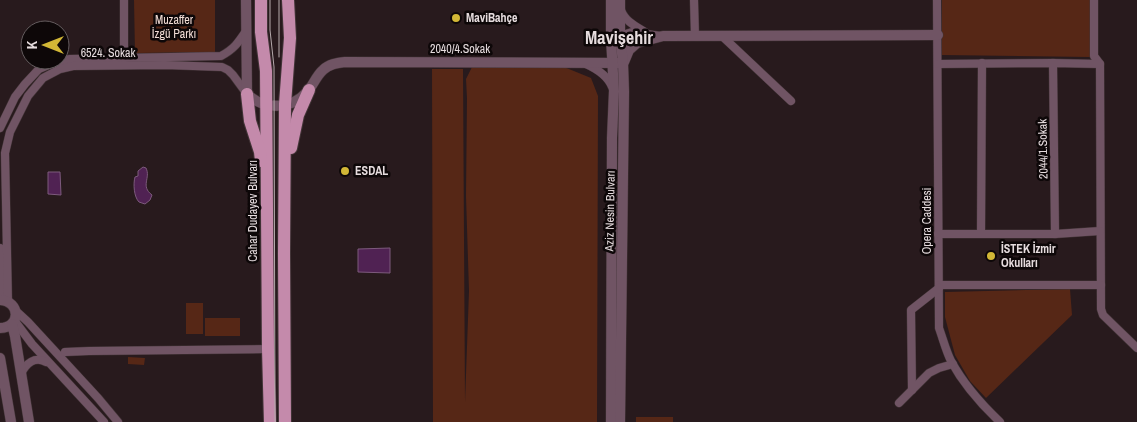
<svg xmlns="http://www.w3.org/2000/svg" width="1137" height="422" font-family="'Archivo Narrow',sans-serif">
<rect width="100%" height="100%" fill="#281a1d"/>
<g fill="#562716">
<polygon points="134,0 215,0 215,52 135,53"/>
<polygon points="942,0 1090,0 1090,57 942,55"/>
<polygon points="472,67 564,67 591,78 598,96 597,422 433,422 432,69 463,69 465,402 469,291 466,196 467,98 466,79"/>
<polygon points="1070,289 1072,315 986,398 970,381 955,355 945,317 945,292"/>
<rect x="186" y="303" width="17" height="31"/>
<rect x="205" y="318" width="35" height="18"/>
<polygon points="128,357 145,358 144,365 128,364"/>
<rect x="636" y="417" width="37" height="5"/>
</g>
<g fill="#502253" stroke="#7d5a7d">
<path d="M143 167 146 168C151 178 140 186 152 195L150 200 145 204 139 202C134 197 133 184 135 177L138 176V171Z"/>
<polygon points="48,172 60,172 61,195 48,194"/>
<polygon points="390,248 390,273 358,272 358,249"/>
</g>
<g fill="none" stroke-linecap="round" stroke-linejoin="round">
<defs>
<g id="minor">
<polyline points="124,0 124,58"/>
<polyline points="694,0 695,36"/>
<path d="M937 0 939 328C943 339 946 351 951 361 964 385 981 404 1000 422"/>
<polyline points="1094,0 1094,56 1100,64 1101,309 1103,315 1137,348"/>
<path d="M621 10C625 21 635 26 645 32"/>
<polyline points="722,36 791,101"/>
<polyline points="616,37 632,32 661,36"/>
<polyline points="1053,63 1055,234"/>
<path d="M586 64C597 69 608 76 612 87"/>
<polyline points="938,64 1053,63 1100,64"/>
<path d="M0 128 15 97 25 84 39 69 53 63 70 59 221 56C234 49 238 43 246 31"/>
<polyline points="981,233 982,63"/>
<polyline points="938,234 1055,234 1100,231"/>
<polyline points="0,248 2,300"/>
<polyline points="939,285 1101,285"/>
<polyline points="8,302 5,153 10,132 28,96 43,78 60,69 73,66 165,65 222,67 228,70 233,75 247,94"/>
<polyline points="15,310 28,322 98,398 118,422"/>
<polyline points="14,320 32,344 104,422"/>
<polyline points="65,352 89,351 268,349"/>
<path d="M21 374C26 363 35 356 46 362"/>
<polyline points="912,390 911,310 939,288"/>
<polyline points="899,403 929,373 939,368 953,364"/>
</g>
<g id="tertiary">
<path d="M246 0 247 94C264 110 291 110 307 92 313 86 316 76 323 70 329 64 337 63 345 62L623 63"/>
<polyline points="624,62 629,50 637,43 663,36 938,35"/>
<path d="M0 300C21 301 21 328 0 328"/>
<polyline points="12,324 15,336 29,422"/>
<polyline points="0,358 11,422"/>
<polyline points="611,422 612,138 614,91 611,38 611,0"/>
<polyline points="620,422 624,92 623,63 620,35 620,0"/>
</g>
<g id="primary">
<polyline points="261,0 261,32 266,71 268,349 270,422"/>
<polyline points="247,94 250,121 260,152 261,161"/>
<polyline points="291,148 298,115 309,90"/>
<polyline points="285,422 284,253 285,104 290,38 288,0"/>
</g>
</defs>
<use href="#minor" stroke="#433538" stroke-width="9"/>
<use href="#tertiary" stroke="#433538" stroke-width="11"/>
<use href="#primary" stroke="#433538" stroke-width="14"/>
<use href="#minor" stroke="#705464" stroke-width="8"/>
<use href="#tertiary" stroke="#705464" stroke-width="10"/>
<use href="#primary" stroke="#c48aab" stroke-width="12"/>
<g stroke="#b5aaac" stroke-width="1">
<polyline points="270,0 270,30 274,67 275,422"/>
<polyline points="279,57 279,0"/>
</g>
</g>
<g fill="#d2b736" stroke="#0d0708" stroke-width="2">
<circle cx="456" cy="18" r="5"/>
<circle cx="345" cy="171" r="5"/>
<circle cx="991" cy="256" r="5"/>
</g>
<g text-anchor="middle" stroke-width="5" stroke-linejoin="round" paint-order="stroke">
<g font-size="12" font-weight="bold" fill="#e6dcde" stroke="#0d0708" text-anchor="start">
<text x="466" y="22">MaviBahçe</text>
<text x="355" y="175">ESDAL</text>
<text x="1001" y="253">İSTEK İzmir<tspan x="1001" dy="14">Okulları</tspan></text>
</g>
<g font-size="12" fill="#f1dcd5" stroke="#0d0708">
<text x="174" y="24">Muzaffer<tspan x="174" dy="14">İzgü Parkı</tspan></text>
</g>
<g font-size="12" fill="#e6dcde" stroke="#0d0708">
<text x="460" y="53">2040/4.Sokak</text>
<text x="108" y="57">6524. Sokak</text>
<text transform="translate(1043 149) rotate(-91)" y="4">2044/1.Sokak</text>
<text transform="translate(253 211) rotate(-90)" y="4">Cahar Dudayev Bulvarı</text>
<text transform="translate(610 211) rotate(-89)" y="4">Aziz Nesin Bulvarı</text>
<text transform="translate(927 221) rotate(-90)" y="4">Opera Caddesi</text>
</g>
<g font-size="18" font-weight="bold" fill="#e6dcde" stroke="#0d0708">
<text x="619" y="44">Mavişehir</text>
</g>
</g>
<g transform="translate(45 45) rotate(270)"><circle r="24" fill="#0d0708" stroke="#645c5e"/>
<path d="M0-4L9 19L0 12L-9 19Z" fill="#d2b736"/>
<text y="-8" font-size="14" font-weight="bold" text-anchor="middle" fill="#e6dcde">K</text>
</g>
</svg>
